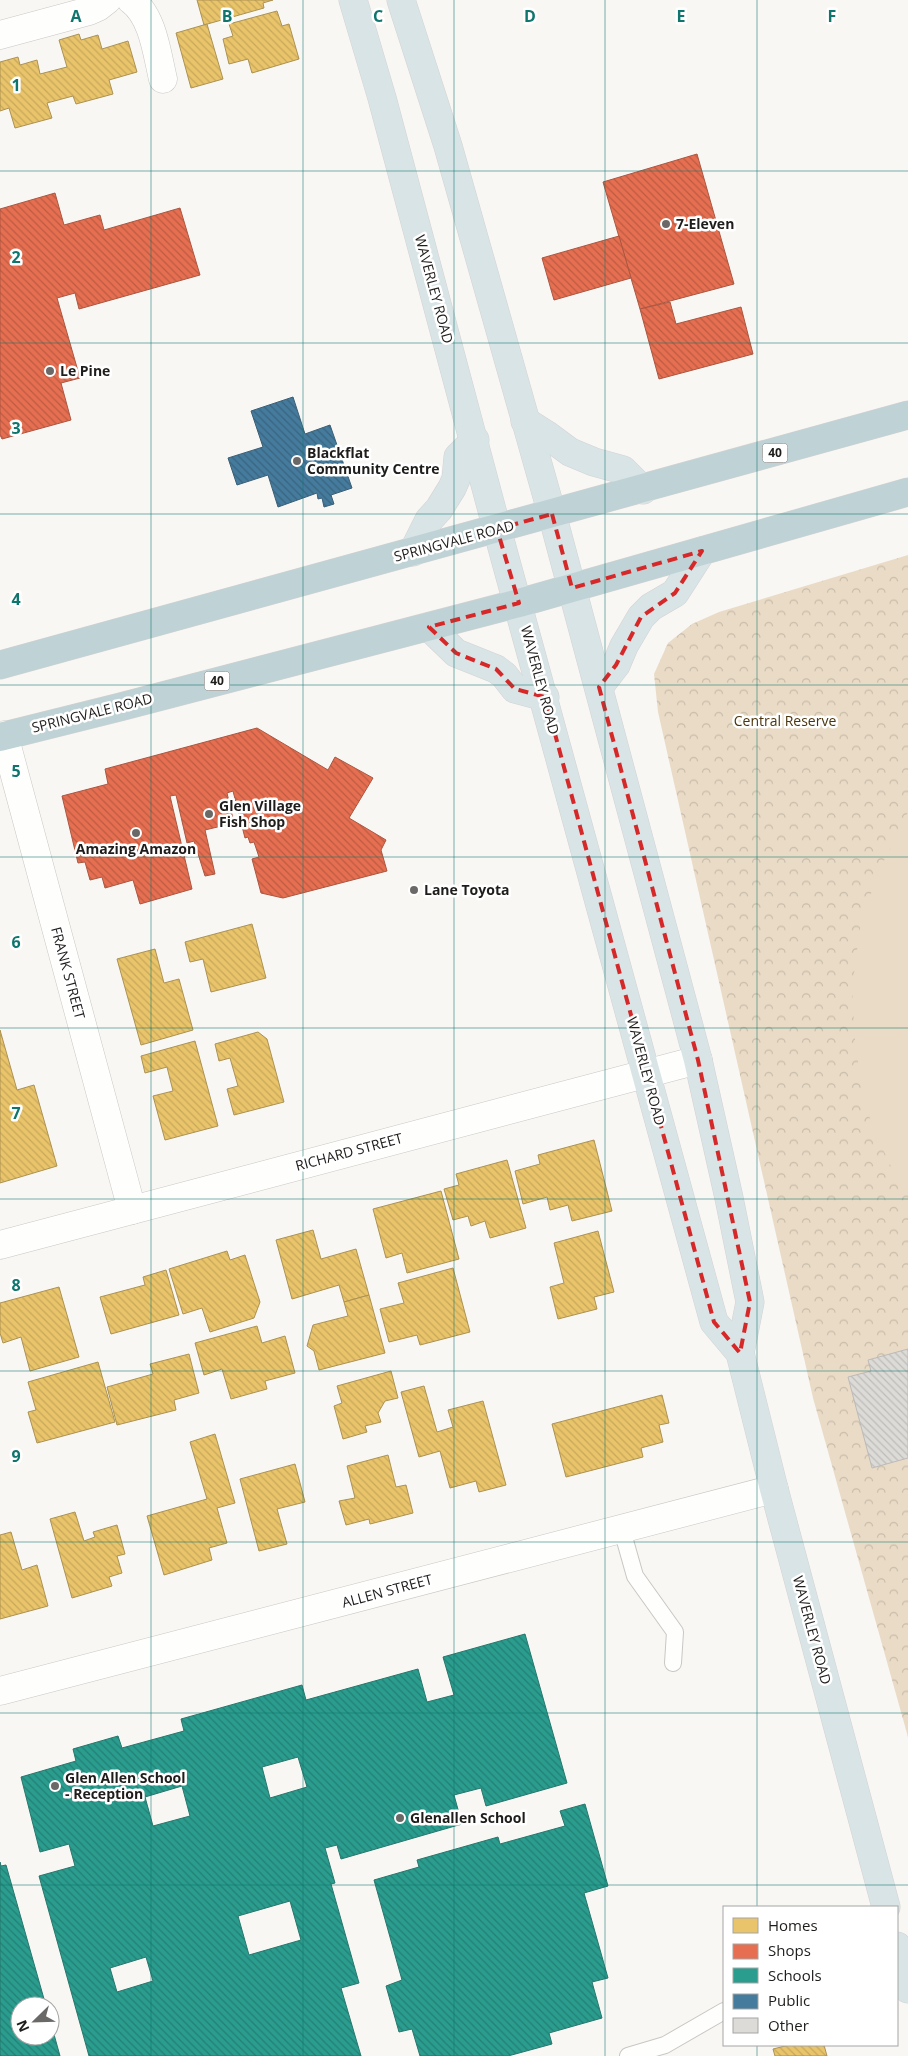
<svg xmlns="http://www.w3.org/2000/svg" width="908" height="2056" font-family="'Open Sans',sans-serif">
<defs>
<pattern id="forest-crowns" width="20" height="18" patternUnits="userSpaceOnUse" patternTransform="scale(1.25)"><rect width="20" height="18" fill="#eadbc6"/><path d="M2 6a3 3 0 1 1 6 0M12 15a3 3 0 1 1 6 0" fill="none" stroke="#c8bcaa"/></pattern>
<pattern id="homes-back-hatch" width="6" height="6" patternUnits="userSpaceOnUse" patternTransform="scale(1.25)"><rect width="6" height="6" fill="#e9c46a"/><path d="M-1 5l2 2M0 0l6 6M5-1l2 2" fill="none" stroke="#c7a85b"/></pattern>
<pattern id="shops-back-hatch" width="6" height="6" patternUnits="userSpaceOnUse" patternTransform="scale(1.25)"><rect width="6" height="6" fill="#e76f51"/><path d="M-1 5l2 2M0 0l6 6M5-1l2 2" fill="none" stroke="#bb5b42"/></pattern>
<pattern id="schools-back-hatch" width="6" height="6" patternUnits="userSpaceOnUse" patternTransform="scale(1.25)"><rect width="6" height="6" fill="#2a9d8f"/><path d="M-1 5l2 2M0 0l6 6M5-1l2 2" fill="none" stroke="#237f74"/></pattern>
<pattern id="public-back-hatch" width="6" height="6" patternUnits="userSpaceOnUse" patternTransform="scale(1.25)"><rect width="6" height="6" fill="#457b9d"/><path d="M-1 5l2 2M0 0l6 6M5-1l2 2" fill="none" stroke="#39647f"/></pattern>
<pattern id="building-back-hatch" width="6" height="6" patternUnits="userSpaceOnUse" patternTransform="scale(1.25)"><rect width="6" height="6" fill="#dddbd8"/><path d="M-1 5l2 2M0 0l6 6M5-1l2 2" fill="none" stroke="#bdbcb9"/></pattern>
</defs>
<rect width="100%" height="100%" fill="#f9f7f4"/>
<polygon fill="url(#forest-crowns)" points="908,555 908,1737 813,1398 658,712 654,674 668,643 692,624 719,612"/>
<polygon fill="#eadbc6" points="908,812 908,1193 889,1163 864,1104 855,1041 852,989 860,928 877,875"/>
<g fill="url(#homes-back-hatch)" stroke="#ac9252">
<polygon points="197,0 273,0 263,3 264,8 204,25"/>
<polygon points="277,11 282,26 289,24 299,59 252,73 248,59 229,64 223,39 233,36 229,24"/>
<polygon points="207,24 223,79 191,88 176,33"/>
<polygon points="79,34 81,40 98,35 102,49 128,41 137,72 109,80 113,94 76,104 73,96 47,103 52,118 15,128 9,108 0,111 0,62 18,57 20,65 37,60 40,74 67,67 59,40"/>
<polygon points="252,924 266,978 211,992 203,959 190,962 185,942"/>
<polygon points="155,949 164,983 179,979 193,1030 141,1045 117,959"/>
<polygon points="0,1030 17,1090 34,1085 57,1166 0,1183"/>
<polygon points="258,1032 267,1039 284,1102 234,1115 227,1089 238,1086 230,1058 219,1061 215,1044"/>
<polygon points="195,1041 218,1126 165,1140 153,1096 173,1091 167,1067 145,1073 141,1056"/>
<polygon points="594,1140 612,1211 572,1221 568,1205 550,1210 547,1197 523,1204 515,1171 540,1164 538,1155"/>
<polygon points="507,1160 526,1228 490,1238 485,1221 471,1226 468,1216 453,1220 444,1189 459,1185 456,1174"/>
<polygon points="441,1191 459,1259 407,1273 402,1253 386,1258 373,1209"/>
<polygon points="313,1230 321,1259 356,1249 369,1295 344,1302 339,1285 292,1299 276,1240"/>
<polygon points="598,1231 614,1292 594,1297 597,1309 558,1319 550,1287 564,1283 554,1243"/>
<polygon points="227,1251 230,1260 245,1255 260,1302 254,1318 210,1332 202,1308 183,1314 169,1269"/>
<polygon points="453,1268 470,1332 420,1345 417,1335 389,1342 380,1309 404,1303 398,1283"/>
<polygon points="166,1270 179,1315 111,1334 100,1297 145,1285 143,1277"/>
<polygon points="59,1287 79,1357 30,1371 21,1337 3,1343 0,1333 0,1303"/>
<polygon points="369,1295 385,1353 319,1370 314,1351 307,1346 313,1325 348,1316 344,1302"/>
<polygon points="257,1326 262,1343 285,1336 295,1373 265,1381 267,1389 231,1399 222,1369 204,1375 195,1343"/>
<polygon points="189,1354 199,1393 174,1400 176,1410 117,1425 107,1387 153,1374 150,1364"/>
<polygon points="98,1362 115,1422 37,1443 28,1412 36,1410 28,1382"/>
<polygon points="391,1371 398,1398 385,1401 378,1413 381,1422 365,1426 367,1432 343,1439 334,1406 342,1403 337,1386"/>
<polygon points="424,1386 437,1432 453,1427 448,1410 483,1401 506,1485 479,1492 476,1481 450,1488 440,1451 419,1457 401,1392"/>
<polygon points="662,1395 669,1423 659,1425 663,1442 641,1448 643,1457 566,1477 552,1424"/>
<polygon points="215,1434 235,1503 217,1508 227,1543 209,1548 212,1560 164,1575 147,1516 207,1499 190,1442"/>
<polygon points="388,1455 396,1487 406,1485 413,1513 370,1524 369,1519 346,1525 339,1501 355,1498 347,1466"/>
<polygon points="295,1464 305,1502 277,1509 287,1544 259,1551 240,1479"/>
<polygon points="75,1512 84,1541 95,1537 93,1532 117,1525 125,1554 117,1556 122,1573 109,1577 112,1586 72,1598 50,1519"/>
<polygon points="11,1532 22,1570 37,1565 48,1606 0,1619 0,1535"/>
<polygon points="789,2045 824,2045 827,2056 775,2056 773,2049"/>
</g>
<g fill="url(#shops-back-hatch)" stroke="#ab5641">
<polygon points="697,154 734,284 640,309 603,182"/>
<polygon points="55,193 64,225 100,215 104,230 180,208 200,275 79,309 75,293 57,298 80,378 61,383 71,420 2,439 0,435 0,209"/>
<polygon points="619,236 631,278 554,300 542,258"/>
<polygon points="670,302 676,324 741,307 753,354 659,379 640,309"/>
<polygon points="257,728 328,770 335,757 373,778 349,818 386,840 381,850 387,871 283,898 261,893 252,859 259,857 254,842 250,843 248,837 245,838 233,791 227,793 234,823 205,830 215,874 205,876 194,841 187,843 176,795 170,796 192,889 140,904 133,880 105,888 102,877 90,880 85,862 78,863 62,796 108,784 105,769"/>
</g>
<g fill="url(#schools-back-hatch)" stroke="#27776c" fill-rule="evenodd">
<path d="M525 1634 567 1783 486 1806 481 1788 454 1795 462 1824 341 1859 337 1845 325 1848 335 1883 331 1884 359 1983 341 1988 361 2056H89L39 1876 75 1866 69 1844 40 1852 21 1777 76 1761 73 1749 118 1736 122 1748 184 1731 181 1719 302 1685 306 1700 418 1669 427 1702 454 1695 443 1657ZM298 1757 307 1787 270 1798 262 1767ZM182 1786 190 1816 153 1826 145 1797ZM290 1901 301 1940 249 1955 238 1916ZM146 1957 153 1981 117 1992 110 1968Z"/>
<polygon points="585,1804 608,1886 584,1893 608,1978 592,1982 602,2018 549,2033 552,2044 508,2056 420,2056 412,2029 399,2032 386,1986 402,1980 374,1880 419,1867 417,1860 498,1837 500,1844 565,1826 560,1811"/>
<polygon points="0,1862 1,1866 6,1865 46,2006 20,2006 20,2036 50,2036 50,2020 60,2056 0,2056"/>
</g>
<polygon fill="url(#public-back-hatch)" stroke="#3a5f76" points="293,397 305,434 330,425 352,488 331,495 334,504 324,507 322,498 318,499 317,493 278,507 268,475 237,485 228,458 263,447 251,411"/>
<polygon fill="url(#building-back-hatch)" stroke="#bcbab8" points="908,1349 908,1458 872,1468 848,1377 871,1371 868,1360"/>
<g fill="none" stroke-linecap="round" stroke-linejoin="round">
<defs>
<g id="lane">
<polyline points="622,1530 635,1576 675,1632 673,1663"/>
<polyline points="628,2056 665,2045 724,2011"/>
</g>
<g id="street">
<path d="M131 0C153 16 157 54 163 79"/>
<polyline points="0,35 89,11 98,7 107,0"/>
<polyline points="4,735 132,1210"/>
<polyline points="0,1245 698,1060"/>
<polyline points="0,1691 774,1489"/>
</g>
<g id="primary">
<polyline points="353,0 382,98 497,529 714,1322 740,1353 774,1489 886,1907"/>
<polyline points="401,0 448,146 552,514 698,1060 729,1198 750,1302 740,1353"/>
<polyline points="525,421 547,435 570,452 594,462 623,470 643,490"/>
<polyline points="413,552 429,520 439,509 452,488 456,479 458,457 475,440"/>
<polyline points="429,627 456,653 496,669 504,675 515,689 545,697"/>
<polyline points="599,687 616,665 624,646 641,617 651,607 675,593 702,551"/>
<polyline points="897,1946 908,1989"/>
</g>
<g id="highway">
<polyline points="0,665 908,415"/>
<polyline points="0,737 120,707 519,603 908,492"/>
</g>
</defs>
<use href="#lane" stroke="#c9c7c4" stroke-width="18"/>
<use href="#street" stroke="#c9c7c4" stroke-width="29"/>
<use href="#primary" stroke="#d4d3d2" stroke-width="29"/>
<use href="#highway" stroke="#d4d3d2" stroke-width="29"/>
<use href="#lane" stroke="#fefefd" stroke-width="16"/>
<use href="#street" stroke="#fefefd" stroke-width="28"/>
<use href="#primary" stroke="#d8e4e6" stroke-width="28"/>
<use href="#highway" stroke="#bfd2d5" stroke-width="28"/>
</g>
<path fill="none" stroke="#d62828" stroke-width="4" stroke-dasharray="10 6" stroke-linejoin="round" d="M552 514 572 588 702 551 675 593 641 617 616 665 599 687 698 1060 750 1302 740 1353 714 1322 545 697 515 689 496 669 456 653 429 627 519 603 497 529Z"/>
<path fill="none" stroke="#0f766e" stroke-width="1" stroke-opacity="0.55" d="M151 0V2056M303 0V2056M454 0V2056M605 0V2056M757 0V1907M0 171H908M0 343H908M0 514H908M0 685H908M0 857H908M0 1028H908M0 1199H908M0 1371H908M0 1542H908M0 1713H908M0 1885H908M757 2045V2056"/>
<g fill="#6b6967" stroke="#fff" stroke-width="2">
<circle cx="666" cy="224" r="5"/>
<circle cx="50" cy="371" r="5"/>
<circle cx="297" cy="461" r="5"/>
<circle cx="209" cy="814" r="5"/>
<circle cx="136" cy="833" r="5"/>
<circle cx="414" cy="890" r="5"/>
<circle cx="55" cy="1786" r="5"/>
<circle cx="400" cy="1818" r="5"/>
</g>
<g text-anchor="middle" stroke-width="5" stroke-linejoin="round" paint-order="stroke">
<g fill="#fff" stroke="#62615f" stroke-width="1">
<rect x="762.5" y="443.5" width="25" height="19" rx="4"/>
<rect x="204.5" y="671.5" width="25" height="19" rx="4"/>
</g>
<g font-size="12" font-weight="bold" fill="#1f1d1b">
<text x="775" y="457">40</text>
<text x="217" y="685">40</text>
</g>
<g font-size="14" font-weight="bold" fill="#1f1d1b" stroke="#fff" text-anchor="start">
<text x="676" y="229">7-Eleven</text>
<text x="60" y="376">Le Pine</text>
<text x="307" y="458">Blackflat<tspan x="307" dy="16">Community Centre</tspan></text>
<text x="219" y="811">Glen Village<tspan x="219" dy="16">Fish Shop</tspan></text>
<text x="136" y="854" text-anchor="middle">Amazing Amazon</text>
<text x="424" y="895">Lane Toyota</text>
<text x="65" y="1783">Glen Allen School<tspan x="65" dy="16">- Reception</tspan></text>
<text x="410" y="1823">Glenallen School</text>
</g>
<g font-size="14" fill="#1f1d1b" stroke="#fff">
<text transform="translate(434 289) rotate(75)" y="5">WAVERLEY ROAD</text>
<text transform="translate(454 541) rotate(-15)" y="5">SPRINGVALE ROAD</text>
<text transform="translate(540 680) rotate(75)" y="5">WAVERLEY ROAD</text>
<text transform="translate(92 713) rotate(-14)" y="5">SPRINGVALE ROAD</text>
<text transform="translate(68 973) rotate(75)" y="5">FRANK STREET</text>
<text transform="translate(646 1071) rotate(75)" y="5">WAVERLEY ROAD</text>
<text transform="translate(349 1152) rotate(-15)" y="5">RICHARD STREET</text>
<text transform="translate(387 1591) rotate(-15)" y="5">ALLEN STREET</text>
<text transform="translate(812 1630) rotate(75)" y="5">WAVERLEY ROAD</text>
</g>
<g font-size="14" fill="#4c350d" stroke="#fff">
<text x="785" y="726">Central Reserve</text>
</g>
</g>
<g font-size="16" text-anchor="middle" font-weight="bold" fill="#0f766e" stroke="#fff" stroke-width="5" stroke-linejoin="round" paint-order="stroke">
<text x="76" y="22">A</text>
<text x="227" y="22">B</text>
<text x="378" y="22">C</text>
<text x="530" y="22">D</text>
<text x="681" y="22">E</text>
<text x="832" y="22">F</text>
<text x="16" y="91">1</text>
<text x="16" y="263">2</text>
<text x="16" y="434">3</text>
<text x="16" y="605">4</text>
<text x="16" y="777">5</text>
<text x="16" y="948">6</text>
<text x="16" y="1119">7</text>
<text x="16" y="1291">8</text>
<text x="16" y="1462">9</text>
</g>
<rect x="723" y="1906" width="175" height="140" fill="#ffffff" stroke="#a5a5a4"/>
<rect x="733" y="1918" width="25" height="15" fill="#e9c46a" stroke="#a5a5a4"/>
<text x="768" y="1931" font-size="15" fill="#1f1d1b">Homes</text>
<rect x="733" y="1944" width="25" height="15" fill="#e76f51" stroke="#a5a5a4"/>
<text x="768" y="1956" font-size="15" fill="#1f1d1b">Shops</text>
<rect x="733" y="1968" width="25" height="15" fill="#2a9d8f" stroke="#a5a5a4"/>
<text x="768" y="1981" font-size="15" fill="#1f1d1b">Schools</text>
<rect x="733" y="1994" width="25" height="15" fill="#457b9d" stroke="#a5a5a4"/>
<text x="768" y="2006" font-size="15" fill="#1f1d1b">Public</text>
<rect x="733" y="2018" width="25" height="15" fill="#dddbd8" stroke="#a5a5a4"/>
<text x="768" y="2031" font-size="15" fill="#1f1d1b">Other</text>
<g transform="translate(35 2021) rotate(247)"><circle r="24" fill="#ffffff" stroke="#a5a5a4"/>
<path d="M0-4L9 19L0 12L-9 19Z" fill="#6b6967"/>
<text y="-8" font-size="14" font-weight="bold" text-anchor="middle" fill="#1f1d1b">N</text>
</g>
</svg>
